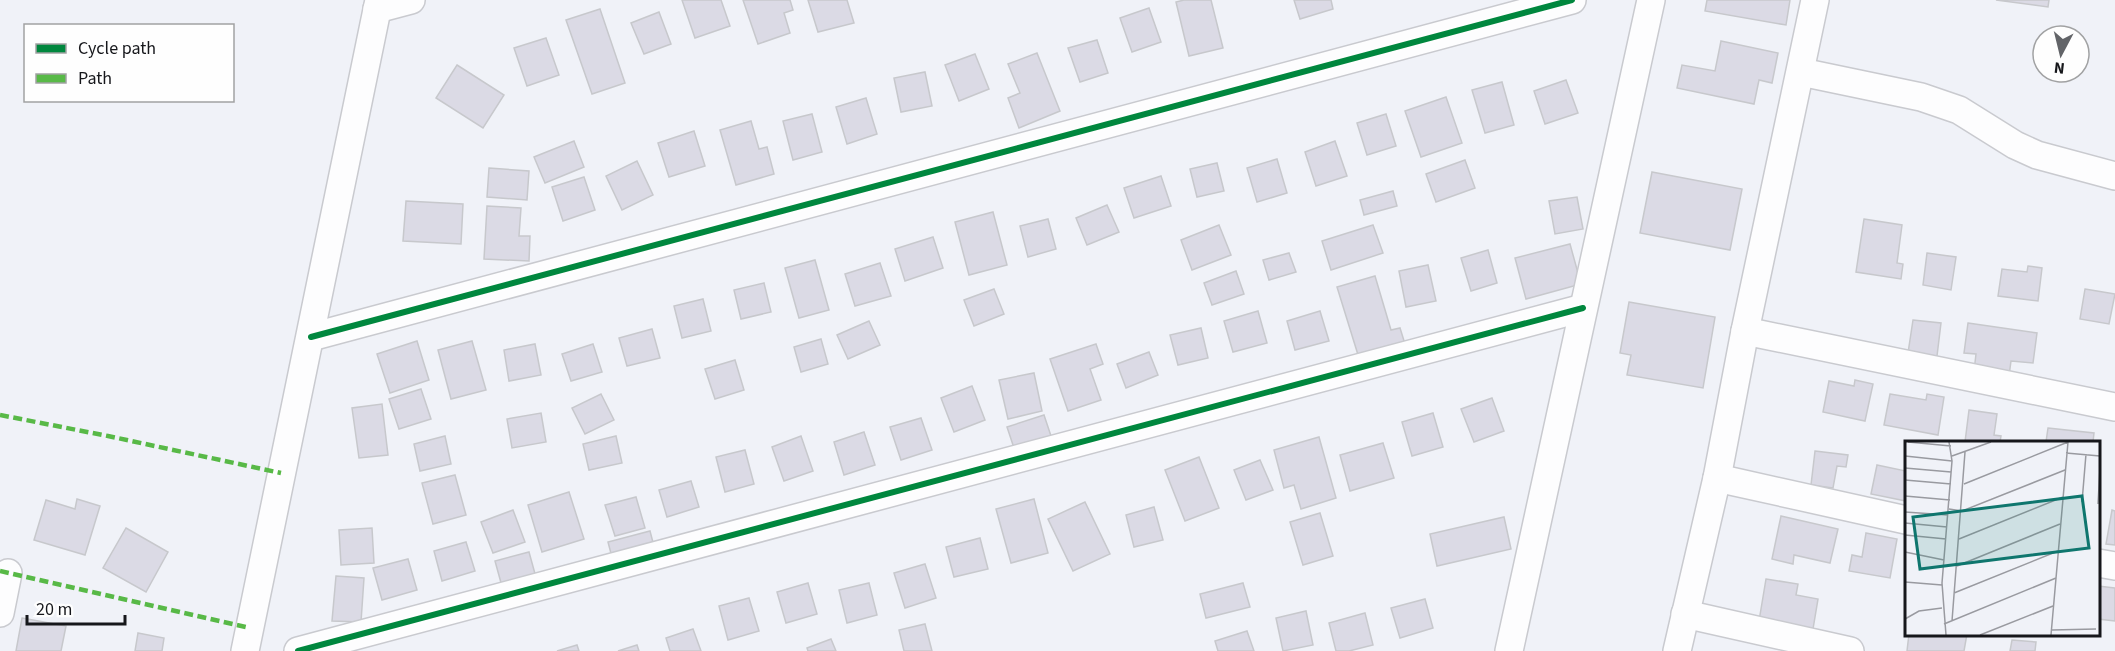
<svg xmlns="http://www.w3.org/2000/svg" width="2115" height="651" font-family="'Source Sans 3',sans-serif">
<rect width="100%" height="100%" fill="#f0f2f8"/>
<g fill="#dbdae5" stroke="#c7c8cc" stroke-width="1.5">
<polygon points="682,0 721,0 730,26 695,38"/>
<polygon points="743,0 790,0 793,10 784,13 790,33 758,44"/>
<polygon points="808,0 847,0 854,23 818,32"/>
<polygon points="1184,0 1211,0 1223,48 1189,56 1176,2"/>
<polygon points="1294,0 1331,0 1333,9 1300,19"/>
<polygon points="1707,0 1790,0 1786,25 1705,11"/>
<polygon points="1996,0 2049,0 2048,7"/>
<polygon points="1149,8 1161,42 1132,52 1120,18"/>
<polygon points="600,9 625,83 592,94 566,20"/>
<polygon points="659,12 671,44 644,54 631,23"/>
<polygon points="546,38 559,75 527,86 514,48"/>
<polygon points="1097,40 1108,73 1080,82 1068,48"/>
<polygon points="1721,41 1778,53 1772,83 1759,80 1754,104 1677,88 1682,65 1715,71"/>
<polygon points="1037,53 1060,111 1019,128 1008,98 1020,93 1008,64"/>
<polygon points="975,54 989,89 959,101 945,65"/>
<polygon points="457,65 504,95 483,128 436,98"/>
<polygon points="925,72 932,106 901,112 894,78"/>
<polygon points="1566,80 1578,113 1545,124 1534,91"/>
<polygon points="1502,82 1514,125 1485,133 1472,90"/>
<polygon points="1446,97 1462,143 1421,157 1405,111"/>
<polygon points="866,98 877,134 847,144 836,107"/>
<polygon points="812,114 822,152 793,160 783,121"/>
<polygon points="1386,114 1396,146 1367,155 1357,123"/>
<polygon points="751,121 759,149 767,147 774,174 736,185 720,130"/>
<polygon points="694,131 705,166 669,177 658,143"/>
<polygon points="574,141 584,167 545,183 534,157"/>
<polygon points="1335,141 1347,176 1316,186 1305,152"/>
<polygon points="1277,159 1287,193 1257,202 1247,168"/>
<polygon points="1465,160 1475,188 1436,202 1426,174"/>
<polygon points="637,161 653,195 622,210 606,176"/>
<polygon points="1217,163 1224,191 1197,197 1190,169"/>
<polygon points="489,168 529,171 527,200 487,197"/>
<polygon points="1652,172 1742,189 1730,250 1640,233"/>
<polygon points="1161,176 1171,206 1134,218 1124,188"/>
<polygon points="584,177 595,210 563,221 552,187"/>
<polygon points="1393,191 1397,206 1364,215 1360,200"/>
<polygon points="1577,197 1583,229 1555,234 1549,201"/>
<polygon points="406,201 463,204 461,244 403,241"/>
<polygon points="1107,205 1119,232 1087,245 1076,218"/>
<polygon points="487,206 521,208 519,236 530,236 529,261 484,259"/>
<polygon points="993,212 1007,265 969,275 955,222"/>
<polygon points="1048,219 1056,249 1028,257 1020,226"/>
<polygon points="1864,219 1902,225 1897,263 1903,264 1901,279 1856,272"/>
<polygon points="1219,225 1231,255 1192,270 1181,240"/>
<polygon points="1373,225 1383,253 1331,270 1322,241"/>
<polygon points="933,237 943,268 905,281 895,249"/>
<polygon points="1570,244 1581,284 1526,299 1515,258"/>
<polygon points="1488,250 1497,283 1471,291 1461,258"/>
<polygon points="1289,253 1296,272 1269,280 1263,260"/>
<polygon points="1927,253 1956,257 1951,290 1923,285"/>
<polygon points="815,260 829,310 799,318 785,268"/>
<polygon points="880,263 891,296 855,306 845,274"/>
<polygon points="1428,265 1436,301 1406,307 1399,271"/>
<polygon points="2028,266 2042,268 2038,301 1998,296 2002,269 2027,272"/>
<polygon points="1236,271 1244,294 1212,305 1204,283"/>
<polygon points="1375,276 1391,330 1400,328 1405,344 1359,358 1337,287"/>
<polygon points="764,283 771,312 741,319 734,290"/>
<polygon points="994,289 1004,314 974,326 964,300"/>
<polygon points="2085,289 2115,294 2109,324 2080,319"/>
<polygon points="703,299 711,331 682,338 674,306"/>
<polygon points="1629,302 1715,317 1703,388 1627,375 1631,355 1620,353"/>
<polygon points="1258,311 1267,343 1233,352 1224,321"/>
<polygon points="1320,311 1329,341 1295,350 1287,321"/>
<polygon points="1913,320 1941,323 1937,356 1908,353"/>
<polygon points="869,321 880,345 848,359 837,335"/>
<polygon points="1968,323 2037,333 2033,363 2011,361 2009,376 1974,371 1976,354 1964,353"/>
<polygon points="1201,328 1208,358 1178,365 1170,335"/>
<polygon points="652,329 660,358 627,366 619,338"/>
<polygon points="821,339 828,364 801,372 794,347"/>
<polygon points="417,341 429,380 390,393 377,354"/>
<polygon points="472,341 486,390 451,399 438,350"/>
<polygon points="535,344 541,375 509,381 504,350"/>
<polygon points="593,344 602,372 571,381 562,354"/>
<polygon points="1096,344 1103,364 1090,369 1101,400 1068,411 1050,359"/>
<polygon points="1149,352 1158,375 1126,388 1117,364"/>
<polygon points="735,360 744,390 715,399 705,369"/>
<polygon points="1034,373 1042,411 1008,419 999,380"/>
<polygon points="1855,380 1873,384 1865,421 1823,412 1829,381 1854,386"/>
<polygon points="972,386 985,420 954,432 941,398"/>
<polygon points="421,389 431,419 399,429 389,399"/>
<polygon points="601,394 614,420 585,434 572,408"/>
<polygon points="1890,394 1926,400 1927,394 1944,397 1938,435 1884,425"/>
<polygon points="1492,398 1504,431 1474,442 1461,409"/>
<polygon points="382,404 388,455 359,458 352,408"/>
<polygon points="1969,410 1997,414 1994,435 2001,436 2000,442 1965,442"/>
<polygon points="541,413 546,442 512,448 507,419"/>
<polygon points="1433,413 1443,447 1412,456 1402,422"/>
<polygon points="1044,415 1052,439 1015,451 1007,427"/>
<polygon points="921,418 932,450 901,460 890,427"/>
<polygon points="2048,428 2094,433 2093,442 2046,442"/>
<polygon points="864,432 875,465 844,475 834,442"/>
<polygon points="445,436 451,464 420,471 414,444"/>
<polygon points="616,436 622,463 589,470 583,444"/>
<polygon points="801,436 813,471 784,481 772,447"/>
<polygon points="1319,437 1336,498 1301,509 1294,485 1284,488 1274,450"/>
<polygon points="1383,443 1394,478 1350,491 1340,455"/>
<polygon points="745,450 754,484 725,492 716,457"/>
<polygon points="1815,451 1848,455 1846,467 1837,466 1833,488 1811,485"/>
<polygon points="1199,457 1219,508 1185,521 1165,470"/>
<polygon points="1260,460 1273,490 1246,500 1234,470"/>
<polygon points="1877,465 1906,471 1906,501 1871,494"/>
<polygon points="455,475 466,515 433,524 422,483"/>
<polygon points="691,481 699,507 667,517 659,490"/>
<polygon points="569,492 584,539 542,552 528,505"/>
<polygon points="636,497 645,528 615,536 605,505"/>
<polygon points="77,499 100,506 85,555 34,540 46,500 75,509"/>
<polygon points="1034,499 1048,553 1011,563 996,509"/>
<polygon points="1085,502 1110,554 1073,571 1048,519"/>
<polygon points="1154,507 1163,540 1134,547 1126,515"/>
<polygon points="513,510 525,542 493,553 481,522"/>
<polygon points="2112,510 2115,511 2115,545 2106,544"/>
<polygon points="1320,513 1333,556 1303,565 1290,522"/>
<polygon points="1781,516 1838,529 1830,563 1794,555 1793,564 1772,559"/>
<polygon points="1504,517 1511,549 1437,566 1430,534"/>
<polygon points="126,528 168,552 146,592 103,568"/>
<polygon points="372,528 374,563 341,565 339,530"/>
<polygon points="650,531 656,554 614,565 608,542"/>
<polygon points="1866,533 1897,539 1890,578 1849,571 1852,555 1862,557"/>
<polygon points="980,538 988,569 954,577 946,547"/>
<polygon points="466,542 475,571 442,581 434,551"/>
<polygon points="529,552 537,581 503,590 495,561"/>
<polygon points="408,559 417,590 382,600 373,568"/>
<polygon points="925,564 936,598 905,608 894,573"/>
<polygon points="336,576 364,578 361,622 332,621"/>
<polygon points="1766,579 1798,584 1796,595 1818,599 1813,629 1759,621"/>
<polygon points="808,583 817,614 786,623 777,592"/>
<polygon points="869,583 877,615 847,623 839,590"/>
<polygon points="1243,583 1250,607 1206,618 1200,594"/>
<polygon points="2098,586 2115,588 2115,621 2098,619"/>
<polygon points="749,598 759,631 728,640 719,606"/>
<polygon points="1425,599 1433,628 1400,638 1391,608"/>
<polygon points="1306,611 1313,645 1283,651 1276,618"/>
<polygon points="1365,613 1373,645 1349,651 1336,651 1329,623"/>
<polygon points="22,618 66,626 61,651 16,651"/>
<polygon points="925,624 932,651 904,651 899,630"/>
<polygon points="693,629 701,651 670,651 666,638"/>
<polygon points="1247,631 1254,651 1218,651 1215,641"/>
<polygon points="138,633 164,638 162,651 135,651"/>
<polygon points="1909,634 1967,634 1964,651 1907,651"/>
<polygon points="831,639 836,651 808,651 807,648"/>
<polygon points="2012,640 2036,642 2035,651 2010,651"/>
<polygon points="577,645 579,651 557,651"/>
<polygon points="637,645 639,651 618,651"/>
</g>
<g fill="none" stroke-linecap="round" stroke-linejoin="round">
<defs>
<g id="minor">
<polyline points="377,9 411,0"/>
<polyline points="1801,72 1921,97 1959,110 2015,145 2037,155 2115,176"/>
<polyline points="1745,331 2115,407"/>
<polyline points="311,337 1572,0"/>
<polyline points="1717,478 1906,520"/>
<polyline points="2098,563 2115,566"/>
<polyline points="0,613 8,573"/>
<polyline points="1685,614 1850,651"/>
<polyline points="245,651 379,0"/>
<polyline points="298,651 1583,308"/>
<polyline points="1509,651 1651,0"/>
<polyline points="1677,651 1717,478 1745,331 1815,0"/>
</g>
</defs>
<use href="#minor" stroke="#c9cacf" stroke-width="30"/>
<use href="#minor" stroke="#fdfdfe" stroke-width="27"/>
<g stroke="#58b947" stroke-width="4.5" stroke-dasharray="9 4.5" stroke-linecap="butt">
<polyline points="0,415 108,436 281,473"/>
<polyline points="0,571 250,628"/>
</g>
<defs>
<g id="cycleway">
<polyline points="311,337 1572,0"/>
<polyline points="298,651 1583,308"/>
</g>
</defs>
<use href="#cycleway" stroke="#fefefe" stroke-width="10"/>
<use href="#cycleway" stroke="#00873e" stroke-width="6"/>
</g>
<g transform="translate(1905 441)">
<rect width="195" height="195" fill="#f0f2f8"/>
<path fill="none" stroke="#999aa0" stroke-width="1.5" d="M3 1 46 5M161 12 195 15M0 15 47 20M47 15 86 1M0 27 46 31M0 39 46 43M59 43 163 1M0 55 45 59M177 61 181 13M193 63 195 27M44 68 57 70 160 29M0 71 43 74M0 82 42 86M0 94 41 98M54 98 158 56M0 111 39 119M52 125 155 83M0 141 37 144M49 152 153 110M0 178 14 170 37 167M47 180 60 11M39 183 151 137M147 189 191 188M41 194 37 142 47 20 44 1M75 194 148 165M146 194 163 1"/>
<path fill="#0f766e" fill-opacity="0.15" stroke="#0f766e" stroke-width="3" d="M177 55 184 107 15 128 8 76Z"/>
<rect width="195" height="195" fill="none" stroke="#16171b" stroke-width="3"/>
</g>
<rect x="24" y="24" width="210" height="78" fill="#fefefe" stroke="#a1a2a3" stroke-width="1.5"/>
<rect x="36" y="44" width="30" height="9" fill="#00873e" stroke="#a1a2a3" stroke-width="1.5"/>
<text x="78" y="54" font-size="18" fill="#16171b">Cycle path</text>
<rect x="36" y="74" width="30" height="9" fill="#58b947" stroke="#a1a2a3" stroke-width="1.5"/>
<text x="78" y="84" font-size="18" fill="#16171b">Path</text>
<g transform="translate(2061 54) rotate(187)"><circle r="28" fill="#fefefe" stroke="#a1a2a3" stroke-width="1.5"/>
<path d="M0-4.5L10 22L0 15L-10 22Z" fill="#626468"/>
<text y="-9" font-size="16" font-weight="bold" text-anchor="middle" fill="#16171b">N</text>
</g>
<path d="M27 615v9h98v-9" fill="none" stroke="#16171b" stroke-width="3"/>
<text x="36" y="615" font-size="18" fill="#16171b" stroke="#fefefe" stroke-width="4.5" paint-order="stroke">20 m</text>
</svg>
